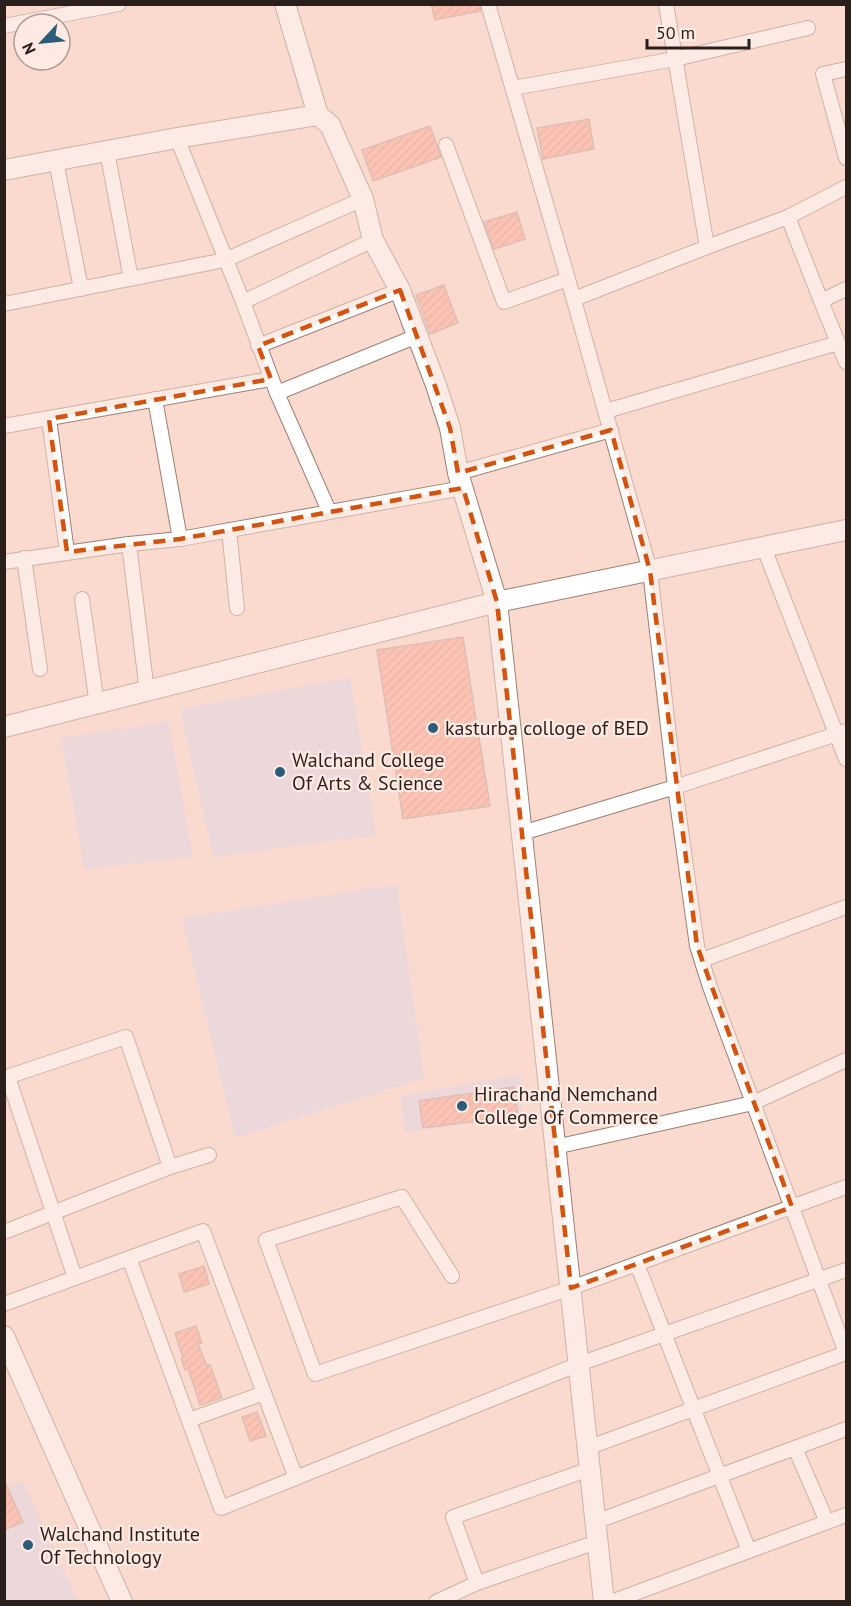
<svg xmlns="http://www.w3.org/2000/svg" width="851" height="1606" font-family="'PT Sans',sans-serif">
<defs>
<pattern id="building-hatch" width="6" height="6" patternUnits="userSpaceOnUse" patternTransform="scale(1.5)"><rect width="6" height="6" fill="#ffa596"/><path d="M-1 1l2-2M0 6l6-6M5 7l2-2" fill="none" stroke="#db8e81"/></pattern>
</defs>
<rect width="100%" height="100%" fill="#fadace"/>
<g fill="#dcd4e9">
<polygon points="350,677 376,835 213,857 180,709"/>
<polygon points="169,721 193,857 84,869 61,738"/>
<polygon points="397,884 424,1078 235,1138 182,918"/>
<polygon points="521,1074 522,1116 405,1133 400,1096"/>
<polygon points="22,1480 78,1601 5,1602 5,1489"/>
</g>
<g fill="url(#building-hatch)" stroke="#bd9d97" stroke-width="1.5">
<polygon points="431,4 479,4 481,11 435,20"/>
<polygon points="589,119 594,149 543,159 537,128"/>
<polygon points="430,126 441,157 373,181 362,150"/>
<polygon points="517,212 525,239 494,249 484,222"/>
<polygon points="444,285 458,323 430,334 416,295"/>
<polygon points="463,637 490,806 403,819 377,650"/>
<polygon points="514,1087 518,1116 423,1128 419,1101"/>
<polygon points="204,1266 209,1284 184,1292 179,1274"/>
<polygon points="196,1326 202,1343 198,1344 207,1366 210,1365 222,1398 200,1405 188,1368 185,1370 181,1358 183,1357 175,1333"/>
<polygon points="257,1412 266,1436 250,1441 242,1417"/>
<polygon points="4,1480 23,1522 4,1530"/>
</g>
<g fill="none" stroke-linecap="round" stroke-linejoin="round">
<defs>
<g id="street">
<polyline points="488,4 568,279"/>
<polyline points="666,4 707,247 788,217 846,187"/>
<polyline points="4,26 119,4"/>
<polyline points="846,69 823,74 846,158"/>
<polyline points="513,88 675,59 808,28"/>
<polyline points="177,138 243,302 277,393 329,511"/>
<polyline points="446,145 504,302 568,279 650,571 675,787 697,946 710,987 846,1353"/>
<polyline points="107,151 131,279"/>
<polyline points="56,161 81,289"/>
<polyline points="788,217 821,301"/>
<polyline points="846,289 821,301 846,362"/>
<polyline points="574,299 707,247"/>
<polyline points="243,302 373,240"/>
<polyline points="4,304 225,260 363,199"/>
<polyline points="258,346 400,290"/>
<polyline points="277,393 417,336"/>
<polyline points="155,399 180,539"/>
<polyline points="606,411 838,343"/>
<polyline points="49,419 67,552"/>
<polyline points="4,426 271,379"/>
<polyline points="458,473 611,430"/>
<polyline points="229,530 237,608"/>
<polyline points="129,544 147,692"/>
<polyline points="764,548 846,759"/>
<polyline points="24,558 40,669"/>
<polyline points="4,562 129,544 180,539 463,488"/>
<polyline points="82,599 97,705"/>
<polyline points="522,833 675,787 846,731"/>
<polyline points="702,960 846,907"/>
<polyline points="8,1077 75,1278"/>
<polyline points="4,1078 126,1037 170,1167 4,1232"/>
<polyline points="555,1147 753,1103 846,1060"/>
<polyline points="170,1167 209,1155"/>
<polyline points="129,1258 221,1508 579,1364 846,1270"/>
<polyline points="637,1264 749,1551"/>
<polyline points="452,1276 402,1197 266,1240 315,1374 571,1288 846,1187"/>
<polyline points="4,1304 203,1231 296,1478"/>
<polyline points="189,1420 264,1393"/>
<polyline points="587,1448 846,1353"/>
<polyline points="795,1448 827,1522"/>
<polyline points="595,1522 846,1429"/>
<polyline points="477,1583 453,1517 590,1469"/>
<polyline points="436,1602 477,1583 597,1542"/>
<polyline points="611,1602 846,1515"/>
</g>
<g id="secondary">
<polyline points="285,4 318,115 330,125 363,199 373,240 400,290 436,385 450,428 458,473 497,602 604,1602"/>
<polyline points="4,170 177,138 318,115"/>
<polyline points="4,727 497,602 846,530"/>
<polyline points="4,1336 122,1602"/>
</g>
</defs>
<use href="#street" stroke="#9c7f74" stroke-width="16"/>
<use href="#secondary" stroke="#9c7f74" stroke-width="22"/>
<use href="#street" stroke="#fff" stroke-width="14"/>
<use href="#secondary" stroke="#fff" stroke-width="20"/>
</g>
<path d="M0 0H851V1606H0ZM400 290 450 428 458 473 611 430 650 571 697 946 792 1207 571 1288 497 602 463 488 180 539 67 552 49 419 271 379 258 346Z" fill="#fadace" fill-opacity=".55" fill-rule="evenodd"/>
<path fill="none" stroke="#d5530e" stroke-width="4.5" stroke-dasharray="12 8" stroke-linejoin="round" d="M400 290 450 428 458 473 611 430 650 571 697 946 792 1207 571 1288 497 602 463 488 180 539 67 552 49 419 271 379 258 346Z"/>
<g fill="#2b5c79" stroke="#feeae3" stroke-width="2">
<circle cx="433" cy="728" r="6"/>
<circle cx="280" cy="772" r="6"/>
<circle cx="462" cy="1106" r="6"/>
<circle cx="28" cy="1545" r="6"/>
</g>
<g text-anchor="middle" stroke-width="4.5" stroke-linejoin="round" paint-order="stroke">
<g font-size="20" fill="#2b1f1b" stroke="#feeae3" text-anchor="start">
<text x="445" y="735">kasturba colloge of BED</text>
<text x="292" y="767">Walchand College<tspan x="292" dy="23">Of Arts &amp; Science</tspan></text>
<text x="474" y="1101">Hirachand Nemchand<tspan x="474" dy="23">College Of Commerce</tspan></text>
<text x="40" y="1541">Walchand Institute<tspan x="40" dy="23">Of Technology</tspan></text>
</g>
</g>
<rect width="851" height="1606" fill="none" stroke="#2b1f1b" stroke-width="12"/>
<g transform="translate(42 42) rotate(244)"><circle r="28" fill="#feeae3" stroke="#aa9993" stroke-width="1.5"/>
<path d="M0-4.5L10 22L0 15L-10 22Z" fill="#2b5c79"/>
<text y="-9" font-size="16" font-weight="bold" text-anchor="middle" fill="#2b1f1b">N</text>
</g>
<path d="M647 39v9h102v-9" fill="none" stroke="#2b1f1b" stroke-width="3"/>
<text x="656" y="39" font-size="18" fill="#2b1f1b" stroke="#feeae3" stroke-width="4.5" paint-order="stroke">50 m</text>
</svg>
